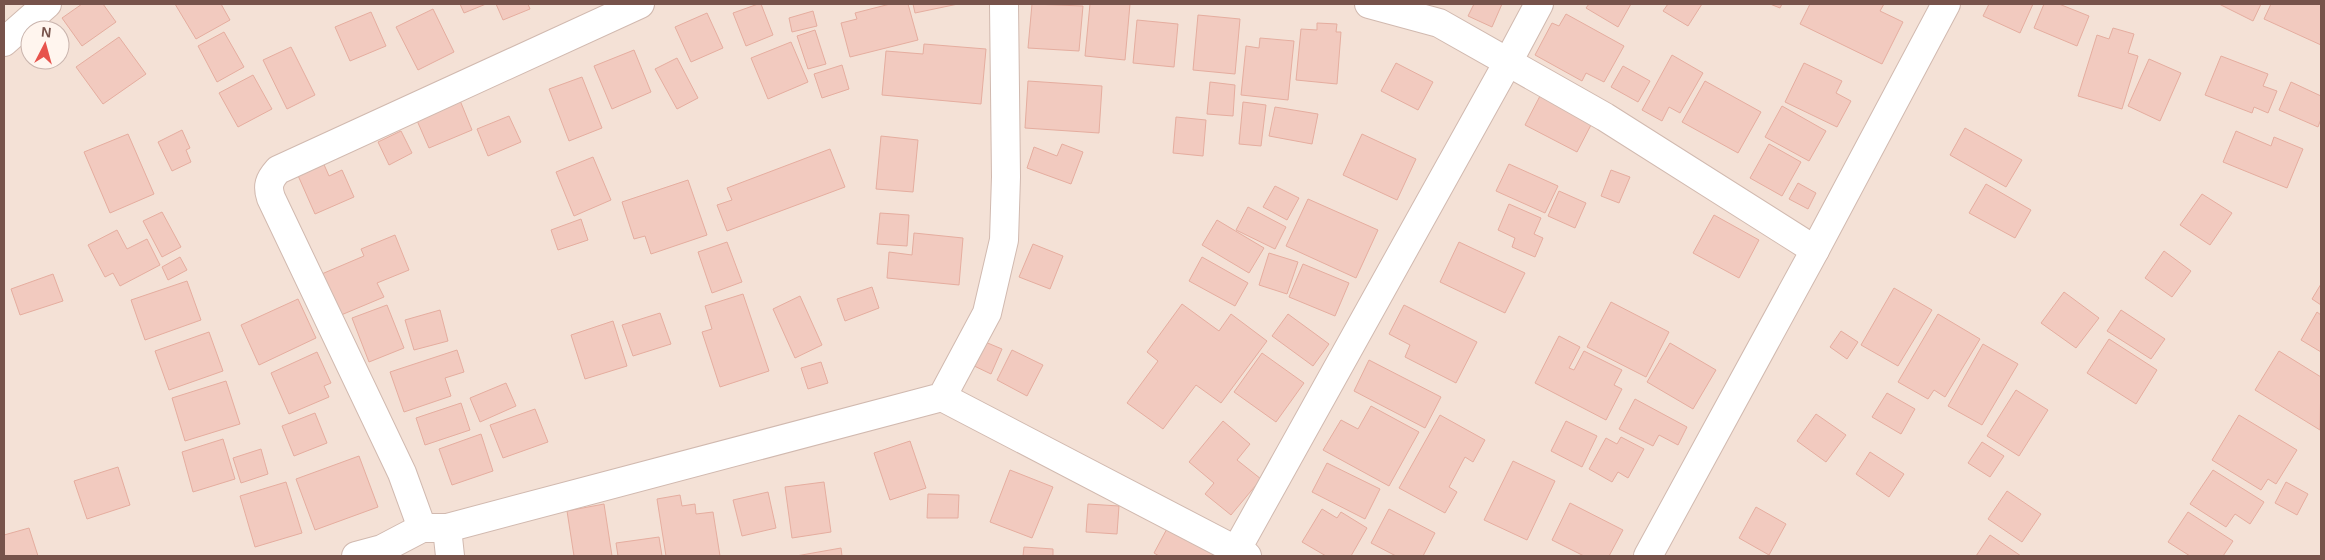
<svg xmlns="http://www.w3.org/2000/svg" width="2325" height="560" font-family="Helvetica,sans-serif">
<rect width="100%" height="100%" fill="#fdf1e8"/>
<path fill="#f4e1d6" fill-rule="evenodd" d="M4 4H2321V556H4ZM30 30H60V60H30Z"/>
<g fill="#f2cabf" stroke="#e5ad9f">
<polygon points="82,4 103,4 116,22 82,46 62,18"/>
<polygon points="175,4 221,4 230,20 196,39"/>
<polygon points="460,4 486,4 464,13"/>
<polygon points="496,4 528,4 530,9 503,20"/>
<polygon points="758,4 761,4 773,35 746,46 733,13"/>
<polygon points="890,4 908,4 918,40 850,57 841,23 857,19 855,13"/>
<polygon points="913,4 958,4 915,13"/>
<polygon points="1032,4 1083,6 1079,51 1028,48"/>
<polygon points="1090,4 1130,4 1125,60 1085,56"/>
<polygon points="1474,4 1502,4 1492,27 1468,16"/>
<polygon points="1589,4 1631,4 1618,27 1586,8"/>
<polygon points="1668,4 1702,4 1688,26 1663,11"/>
<polygon points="1770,4 1782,4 1780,8"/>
<polygon points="1810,4 1884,4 1880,11 1903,22 1882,64 1800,24"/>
<polygon points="1989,4 2033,4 2020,33 1983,16"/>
<polygon points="2044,4 2059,4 2089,16 2077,46 2034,28"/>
<polygon points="2219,4 2261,4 2253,21"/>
<polygon points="2271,4 2321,4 2321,45 2264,19"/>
<polygon points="433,9 454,52 418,70 396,27"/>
<polygon points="813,11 817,26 792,32 789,18"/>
<polygon points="371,12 386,46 350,61 335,27"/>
<polygon points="707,13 723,48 691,62 675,27"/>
<polygon points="1566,14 1624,46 1604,82 1586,73 1582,81 1535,55 1552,23 1559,26"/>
<polygon points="1198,15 1240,19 1235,74 1193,70"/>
<polygon points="1137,20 1178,24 1174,67 1133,63"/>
<polygon points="1317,23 1337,24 1336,32 1341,32 1337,84 1296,80 1301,29 1317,30"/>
<polygon points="2113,28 2134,34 2128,53 2138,56 2122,109 2078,96 2097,35 2109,39"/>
<polygon points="815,30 826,64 808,69 797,36"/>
<polygon points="224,32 244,67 217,82 198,46"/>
<polygon points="119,37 146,74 103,104 76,67"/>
<polygon points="1260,38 1294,41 1288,100 1241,95 1246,46 1259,48"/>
<polygon points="791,42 808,82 768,99 751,58"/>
<polygon points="924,44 986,49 981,104 882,95 886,51 923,54"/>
<polygon points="291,47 315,95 287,109 263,60"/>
<polygon points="634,50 651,92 612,109 594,66"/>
<polygon points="1672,55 1703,73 1680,113 1669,107 1662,121 1642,110"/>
<polygon points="2221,56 2268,74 2263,86 2277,91 2268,113 2254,107 2252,113 2205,95"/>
<polygon points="677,58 698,98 677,109 655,69"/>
<polygon points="2149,59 2181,73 2160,121 2128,106"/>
<polygon points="1396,63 1433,82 1418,110 1381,91"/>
<polygon points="1804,63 1842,81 1836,93 1851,101 1837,127 1785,102"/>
<polygon points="842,65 849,89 822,98 814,74"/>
<polygon points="1623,66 1650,81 1638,102 1611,87"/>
<polygon points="253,75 272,109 238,127 219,93"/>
<polygon points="582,77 602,128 569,141 549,89"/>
<polygon points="1028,81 1102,86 1099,133 1025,128"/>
<polygon points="1705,81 1761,112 1738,153 1682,122"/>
<polygon points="1210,82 1235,85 1233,116 1207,114"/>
<polygon points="2291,82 2321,96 2321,119 2318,127 2279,110"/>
<polygon points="1540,96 1592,123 1577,152 1525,125"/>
<polygon points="459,98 472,130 429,148 415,116"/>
<polygon points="1243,102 1266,105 1261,146 1239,144"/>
<polygon points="1782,106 1826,131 1809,161 1765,137"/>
<polygon points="1275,107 1318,114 1312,144 1269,136"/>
<polygon points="509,116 521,142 488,156 477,129"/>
<polygon points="1176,117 1206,120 1203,156 1173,153"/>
<polygon points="1965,128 2022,160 2006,187 1950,155"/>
<polygon points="182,130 190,148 186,150 191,162 172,171 158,142"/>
<polygon points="401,131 412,153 389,165 378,142"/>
<polygon points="2236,131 2271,146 2274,137 2303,149 2287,188 2223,162"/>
<polygon points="128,134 154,194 110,213 84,152"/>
<polygon points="1362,134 1416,159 1397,200 1343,175"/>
<polygon points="881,136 918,140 913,192 876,189"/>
<polygon points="1062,144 1083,152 1071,184 1027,168 1034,147 1057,156"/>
<polygon points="1769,144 1801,162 1782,196 1750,178"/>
<polygon points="830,149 845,187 727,231 717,205 732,200 727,188"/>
<polygon points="593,157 611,200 574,216 556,172"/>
<polygon points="322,160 329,176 342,170 354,197 315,214 296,171"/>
<polygon points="1509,164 1558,186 1545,213 1496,191"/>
<polygon points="1611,170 1630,177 1619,203 1601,196"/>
<polygon points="688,180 707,235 651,254 645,236 634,239 622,202"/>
<polygon points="1798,183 1816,193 1808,209 1789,199"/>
<polygon points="1986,184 2031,210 2015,238 1969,213"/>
<polygon points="1275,186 1299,198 1287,220 1263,207"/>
<polygon points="1559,191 1586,203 1575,228 1548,216"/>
<polygon points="2202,194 2232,213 2210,245 2180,225"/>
<polygon points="1308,199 1378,230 1356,278 1286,246"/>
<polygon points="1509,204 1541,218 1534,234 1543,238 1535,257 1512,247 1515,238 1498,230"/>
<polygon points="1248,207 1286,227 1275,249 1236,230"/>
<polygon points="162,212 181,247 162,257 143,221"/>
<polygon points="880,213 909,215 907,246 877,244"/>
<polygon points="1714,215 1759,240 1739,278 1693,253"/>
<polygon points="581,219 588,240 558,250 551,230"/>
<polygon points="1217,220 1264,248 1249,273 1202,245"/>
<polygon points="117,230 127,249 147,239 160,265 120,286 113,273 105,277 88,245"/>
<polygon points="914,233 963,238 959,285 887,278 889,252 912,255"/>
<polygon points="395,235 409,270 377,283 384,297 334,318 317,276 364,256 361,249"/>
<polygon points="727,242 742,282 712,293 698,252"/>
<polygon points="1459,242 1525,273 1505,313 1440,282"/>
<polygon points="1033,244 1063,256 1050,289 1019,277"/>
<polygon points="2164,251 2191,271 2172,297 2145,278"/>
<polygon points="1269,253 1298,262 1287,294 1259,285"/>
<polygon points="180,257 187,270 168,280 162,267"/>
<polygon points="1202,257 1248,283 1235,306 1189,281"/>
<polygon points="1303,264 1349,283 1335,316 1289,297"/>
<polygon points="53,274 63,301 20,315 11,289"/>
<polygon points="187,281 201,320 145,340 131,300"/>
<polygon points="2321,284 2321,305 2312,299"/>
<polygon points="872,287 879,308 845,321 837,299"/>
<polygon points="1894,288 1932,310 1898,366 1861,345"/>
<polygon points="2064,292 2099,318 2076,348 2041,323"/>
<polygon points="743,294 769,371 720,387 702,332 712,329 705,306"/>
<polygon points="800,296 822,345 795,358 773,309"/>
<polygon points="298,299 316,338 259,365 241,325"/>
<polygon points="1611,302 1669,332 1646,377 1587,347"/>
<polygon points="1182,304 1219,331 1231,314 1267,341 1221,403 1196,385 1163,429 1127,403 1158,361 1147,352"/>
<polygon points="387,305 404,348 369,362 352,318"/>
<polygon points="1404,305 1477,342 1456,383 1405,357 1410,345 1389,334"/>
<polygon points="440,310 448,341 414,350 405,320"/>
<polygon points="2121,310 2165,339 2151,359 2107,331"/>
<polygon points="2317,312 2321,315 2321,352 2301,340"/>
<polygon points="660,313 671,344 633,356 622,325"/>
<polygon points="1288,314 1329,344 1313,366 1272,336"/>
<polygon points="1938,314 1980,339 1945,397 1934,390 1928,399 1898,382"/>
<polygon points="613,321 627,366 585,379 571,335"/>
<polygon points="1841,331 1858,342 1847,359 1830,347"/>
<polygon points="209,332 223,371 169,390 155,351"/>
<polygon points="1559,336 1580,347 1569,368 1574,370 1584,351 1622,370 1614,385 1622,389 1606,420 1535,383"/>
<polygon points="978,339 1002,349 991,374 968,363"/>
<polygon points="2109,339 2157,370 2136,404 2087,373"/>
<polygon points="1670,343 1716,370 1693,409 1647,382"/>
<polygon points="1983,344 2018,364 1982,425 1948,406"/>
<polygon points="457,350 464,372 445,378 451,396 404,412 390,372"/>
<polygon points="1012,350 1043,365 1027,396 997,380"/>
<polygon points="2279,351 2321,377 2320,430 2255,390"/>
<polygon points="317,352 331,383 324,386 329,397 289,414 271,373"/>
<polygon points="1262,353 1304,383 1276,422 1234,392"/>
<polygon points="1369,360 1441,397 1425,428 1354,391"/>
<polygon points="821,362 828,383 808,389 801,368"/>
<polygon points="226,381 240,424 185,441 172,398"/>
<polygon points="506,383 516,406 480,422 470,398"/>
<polygon points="2016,390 2048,410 2019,456 1987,436"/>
<polygon points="1887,393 1915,409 1901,434 1872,417"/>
<polygon points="1635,399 1687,427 1678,445 1659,435 1653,446 1619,429"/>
<polygon points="461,403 470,430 425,445 416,418"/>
<polygon points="1371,406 1419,432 1389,486 1323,450 1341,420 1358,429"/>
<polygon points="535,409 548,442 503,458 490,425"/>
<polygon points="315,413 327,443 294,456 282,426"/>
<polygon points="1816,414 1846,435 1826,462 1797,441"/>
<polygon points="1440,415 1485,440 1473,462 1465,457 1449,487 1457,492 1445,513 1399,488"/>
<polygon points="2239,415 2297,450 2276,484 2268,479 2261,490 2212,460"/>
<polygon points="1223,421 1250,444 1237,460 1261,479 1231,515 1205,494 1214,483 1189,462"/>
<polygon points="1566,421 1597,436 1582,467 1551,451"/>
<polygon points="481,434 493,471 452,485 439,449"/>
<polygon points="1621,437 1644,449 1628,478 1618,472 1612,482 1589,469 1606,438 1617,444"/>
<polygon points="223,439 235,479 193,492 182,452"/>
<polygon points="910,441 926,488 890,500 874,453"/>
<polygon points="1982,442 2004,456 1990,477 1968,463"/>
<polygon points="261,449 268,474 241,483 233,458"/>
<polygon points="1870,452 1904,474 1889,497 1856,474"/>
<polygon points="359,456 378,507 315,530 296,479"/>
<polygon points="1513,461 1555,481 1527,540 1484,520"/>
<polygon points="1327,463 1380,489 1365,519 1312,492"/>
<polygon points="118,467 130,505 87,519 74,481"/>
<polygon points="1010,470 1053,487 1032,538 990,522"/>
<polygon points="2213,470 2264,502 2250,524 2235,514 2226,527 2190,504"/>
<polygon points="286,482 302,533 255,547 240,496"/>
<polygon points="824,482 831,532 792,538 785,487"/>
<polygon points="2286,482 2308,494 2297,515 2275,503"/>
<polygon points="2007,491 2041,514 2022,542 1988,519"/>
<polygon points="768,492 776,528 742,536 733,500"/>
<polygon points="928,494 959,495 958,518 927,518"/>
<polygon points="680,495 682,506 695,504 696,514 713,512 720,556 666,556 657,499"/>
<polygon points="1570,503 1623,530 1609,556 1584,556 1552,540"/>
<polygon points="604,504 612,556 574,556 567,511"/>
<polygon points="1088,504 1119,506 1117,534 1086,532"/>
<polygon points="1756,507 1786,524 1769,555 1739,538"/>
<polygon points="1322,509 1337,518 1341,512 1367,528 1351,556 1326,556 1302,542"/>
<polygon points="1389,509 1435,533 1423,556 1396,556 1371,543"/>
<polygon points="2188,512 2233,541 2223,556 2190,556 2168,542"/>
<polygon points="1169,525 1216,549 1212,556 1159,556 1154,553"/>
<polygon points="29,528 38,556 4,556 4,535"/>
<polygon points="1990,535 2021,556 1976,556"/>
<polygon points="659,537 662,556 618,556 616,543"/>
<polygon points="1024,547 1053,549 1053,556 1023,556"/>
<polygon points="841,548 842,556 796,556"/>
</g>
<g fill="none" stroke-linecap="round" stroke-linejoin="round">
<defs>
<g id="minor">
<polyline points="1369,4 1439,23 1605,117 1815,250"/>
<polyline points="4,42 47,4"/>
<polyline points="942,397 1247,556"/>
<path d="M422 528 402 473 271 198C267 186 269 180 278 170L640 4"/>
<polyline points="447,528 450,556"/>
<polyline points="356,556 382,549 422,528 447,528 942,397 987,313 1004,240 1006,177 1004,4"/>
<polyline points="1233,556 1508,62 1539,4"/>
<polyline points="1648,556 1815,250 1946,4"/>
</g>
</defs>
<use href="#minor" stroke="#d1b9af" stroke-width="30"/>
<use href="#minor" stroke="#fff" stroke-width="28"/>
</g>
<rect width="2325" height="560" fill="none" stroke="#77534b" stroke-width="10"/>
<g transform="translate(45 45) rotate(6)"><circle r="24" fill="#fff5ee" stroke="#c9b4ad"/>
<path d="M0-4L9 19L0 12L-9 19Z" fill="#e7534c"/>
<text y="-8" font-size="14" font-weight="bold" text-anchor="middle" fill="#77534b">N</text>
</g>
</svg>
